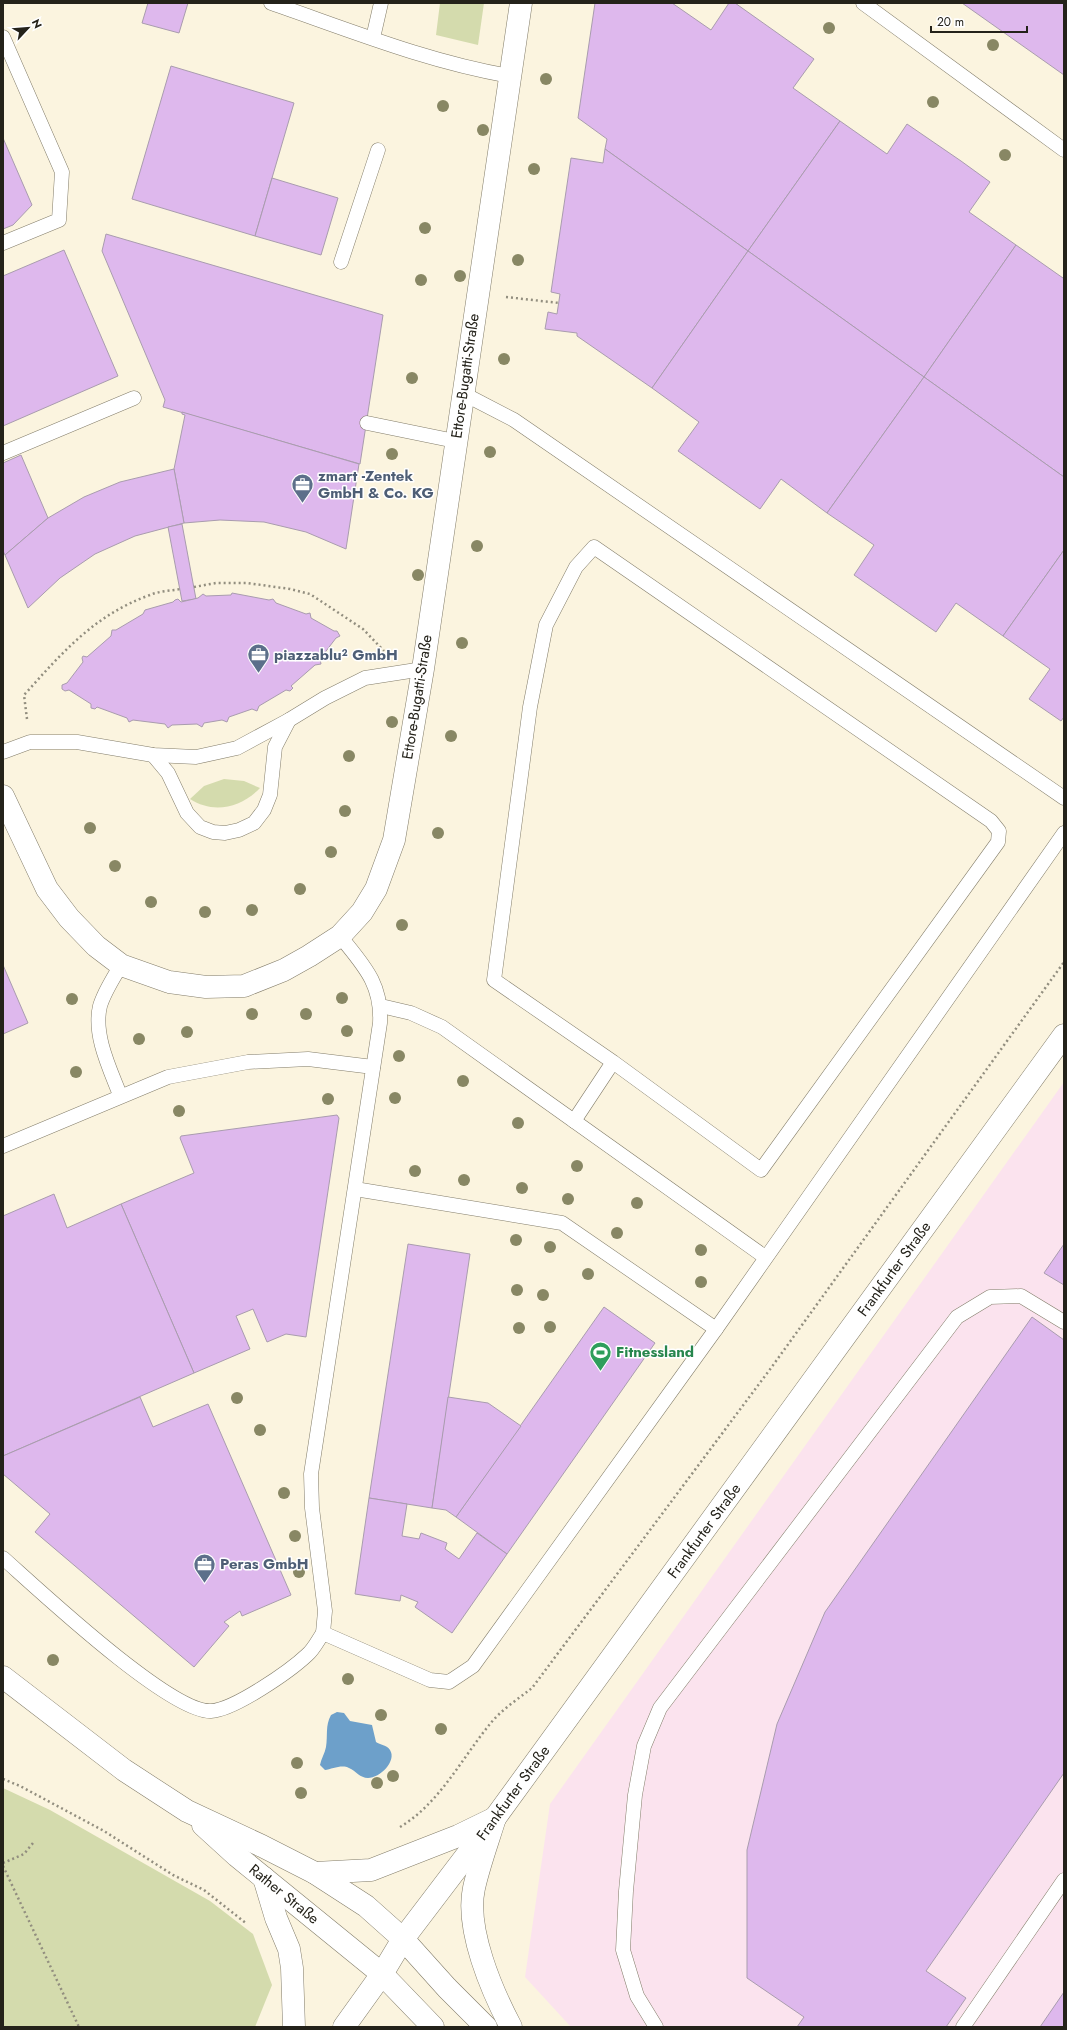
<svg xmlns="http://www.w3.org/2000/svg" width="1067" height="2030" font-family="Jost,sans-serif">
<rect width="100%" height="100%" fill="#fbf4df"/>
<polygon fill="#fbe3ee" points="1064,1082 1064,2027 571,2027 525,1977 550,1804"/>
<g fill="#d4dbad">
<polygon points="440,3 484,3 478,45 436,35"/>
<path d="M224 779 244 781 260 788C241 808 213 814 190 799L204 786Z"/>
<polygon points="3,1788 50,1810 210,1901 253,1934 272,1985 255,2027 3,2027"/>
</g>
<path fill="#6da0ca" d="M337 1712 344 1713 350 1721 372 1725 376 1742C380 1745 387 1745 390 1750 397 1761 380 1778 368 1778 360 1778 356 1771 349 1768 342 1764 332 1769 325 1770L320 1765C321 1759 325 1753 326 1747 328 1735 325 1726 331 1715Z"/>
<g fill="#deb8ed" stroke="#a99cae">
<polygon points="148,3 188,3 179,33 142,23"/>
<polygon points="595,3 672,3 711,30 729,3 735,3 814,59 793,88 840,121 748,251 605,149 607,139 578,118"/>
<polygon points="962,3 1064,3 1064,75"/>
<polygon points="171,66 294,103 255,236 132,199"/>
<polygon points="840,121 887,154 907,124 961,161 990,182 969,212 1016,245 924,377 748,251"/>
<polygon points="3,138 32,205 13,225 3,229"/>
<polygon points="605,149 748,251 652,388 577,336 577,333 545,329 548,312 557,314 560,294 551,292 571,158 603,163"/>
<polygon points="272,178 338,198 321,255 255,236"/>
<polygon points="106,234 383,315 360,464 163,407 165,400 102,251"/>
<polygon points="1016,245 1063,278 1064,276 1064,477 924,377"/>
<polygon points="64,250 118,376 3,426 3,276"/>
<polygon points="748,251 924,377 827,513 781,479 760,509 678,451 699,422 652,388"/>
<polygon points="924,377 1064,477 1064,550 1003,636 956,603 936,632 854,575 874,545 827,513"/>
<polygon points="182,412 359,464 346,549 306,532 264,522 220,520 184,523 174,469 185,415 182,414"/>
<polygon points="21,455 48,518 5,555 3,551 3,463"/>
<polygon points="174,469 184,523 135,536 95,554 60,578 28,608 5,555 48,518 84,497 120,482"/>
<polygon points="182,524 196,599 182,601 168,527"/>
<polygon points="1064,550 1064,717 1061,721 1029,699 1050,669 1003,636"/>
<polygon points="232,593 269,600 273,599 276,603 306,614 310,613 311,618 334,631 337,631 340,636 336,638 320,659 321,664 315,665 291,686 293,688 290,691 286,690 259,706 257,711 252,709 229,717 227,722 222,720 204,723 202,727 197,724 172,725 168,728 165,724 133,720 129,722 127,718 97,707 95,709 91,708 91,704 69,690 65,691 62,689 62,685 67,683 83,662 82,658 83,656 87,657 111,636 112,630 116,630 143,614 145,610 173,602 175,600 178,599 181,602 198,598 203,594 206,596 231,595"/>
<polygon points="3,965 28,1023 3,1034"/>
<polygon points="337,1115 339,1118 306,1337 286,1334 267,1342 253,1309 236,1316 250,1349 194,1373 121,1204 194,1173 180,1138 181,1136"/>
<polygon points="54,1194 67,1228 121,1204 194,1373 3,1456 3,1216"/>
<polygon points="408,1244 470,1254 432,1508 369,1498"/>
<polygon points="1064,1244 1064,1285 1044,1273"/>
<polygon points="604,1307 655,1343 507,1554 456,1517"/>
<polygon points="1032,1317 1064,1340 1064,1773 926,1971 966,1998 946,2027 797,2027 804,2017 747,1978 747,1850 777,1724 825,1612"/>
<polygon points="140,1397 153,1427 208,1404 291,1595 242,1616 240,1611 224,1622 229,1626 194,1667 35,1532 50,1514 3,1474 3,1456"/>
<polygon points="448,1397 488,1403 521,1426 456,1517 446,1510 432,1508"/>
<polygon points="369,1498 407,1504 402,1536 419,1539 421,1533 447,1543 445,1549 459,1559 477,1533 507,1554 452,1633 415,1607 418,1602 401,1595 400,1601 355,1594"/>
<polygon points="1064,1992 1064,2027 1040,2027"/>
</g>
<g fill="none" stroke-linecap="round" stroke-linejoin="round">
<defs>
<g id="service">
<path d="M271 3C349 30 428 62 510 76"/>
<polyline points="863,3 1064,150"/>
<polyline points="3,37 62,172 59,220 3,243"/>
<polyline points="373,38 381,3"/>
<polyline points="341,262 378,150"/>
<polyline points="462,393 514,420 1064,798"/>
<polyline points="367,423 455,441"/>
<polyline points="3,453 134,398"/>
<polyline points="3,752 30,742 77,742 153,755 196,757 237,748 289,720"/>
<polyline points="153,755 168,773 187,813 200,827 213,832 225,833 239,830 254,823 264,810 270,795 275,747 289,720 325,698 365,678 423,669"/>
<polyline points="381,1006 411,1013 442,1027 765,1257"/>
<path d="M120 1095C110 1069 93 1035 100 1006 104 992 114 977 121 965"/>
<polyline points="574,1121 613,1062 761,1170 998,842 999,831 991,821 594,547 576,567 546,625 530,707 494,980 613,1062"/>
<polyline points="3,1146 168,1077 248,1062 308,1059 373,1067"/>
<polyline points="355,1189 562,1223 716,1329"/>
<path d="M3 1558C38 1589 170 1713 211 1711 234 1710 290 1671 307 1655 314 1649 318 1640 323 1633L430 1680 449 1682 473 1666 716 1329 1064 833"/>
<path d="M323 1633 325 1611 312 1508 311 1474 380 1023C382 983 363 965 340 936"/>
<polyline points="656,2027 637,1996 623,1950 626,1891 635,1795 644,1746 660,1708 957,1317 990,1297 1021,1296 1064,1322"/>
<polyline points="963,2027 1064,1880"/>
</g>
<polyline id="minor" points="3,796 47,889 69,918 96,946 121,965 169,982 206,987 244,986 284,970 309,956 340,936 362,912 376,889 394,840 423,669 521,3"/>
<g id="tertiary">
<polyline points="3,1677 124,1770 187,1811 262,1846 315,1873 366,1906 403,1939"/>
<polyline points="203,1825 237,1856 382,1974"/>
<polyline points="315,1873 371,1870 458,1836 495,1818"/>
<polyline points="264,1878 276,1918 289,1949 292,1968 294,2027"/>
</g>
<polyline id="primary" points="344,2027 382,1974 403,1939 495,1818 1064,1035"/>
<g id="motorway">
<path d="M495 1818C488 1841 479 1865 474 1888 465 1929 492 1991 511 2027"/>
<polyline points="403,1939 447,1988 486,2027"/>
<polyline points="382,1974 433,2027"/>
</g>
</defs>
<use href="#service" stroke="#837d6a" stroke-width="15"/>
<use href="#minor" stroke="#837d6a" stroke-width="23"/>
<use href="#tertiary" stroke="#837d6a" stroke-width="23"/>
<use href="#primary" stroke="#837d6a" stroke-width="23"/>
<use href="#motorway" stroke="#837d6a" stroke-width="23"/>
<g stroke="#928e7f" stroke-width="2.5" stroke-dasharray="2 3" stroke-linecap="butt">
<polyline points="506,297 559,303"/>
<polyline points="194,587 216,583 247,583 290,589 310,594 363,629 384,651"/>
<path d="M27 719 24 695C62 653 94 615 150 595 159 591 170 591 180 589"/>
<polyline points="3,1779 20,1786 104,1831 173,1875 204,1890 247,1924"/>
<path d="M400 1827C439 1804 462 1758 490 1724 501 1710 518 1699 532 1688L771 1368 1064 962"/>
<polyline points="3,1863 24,1854 33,1843"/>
<polyline points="3,1866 79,2027"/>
</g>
<use href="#service" stroke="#fff" stroke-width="14"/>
<use href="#minor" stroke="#fff" stroke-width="22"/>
<use href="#tertiary" stroke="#fff" stroke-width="22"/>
<use href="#primary" stroke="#fff" stroke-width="22"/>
<use href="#motorway" stroke="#fff" stroke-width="22"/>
</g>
<g fill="#888764">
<circle cx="829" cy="28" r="6"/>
<circle cx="993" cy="45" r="6"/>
<circle cx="546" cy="79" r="6"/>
<circle cx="933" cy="102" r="6"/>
<circle cx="443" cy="106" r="6"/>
<circle cx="483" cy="130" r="6"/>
<circle cx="1005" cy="155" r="6"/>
<circle cx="534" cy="169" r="6"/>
<circle cx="425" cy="228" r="6"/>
<circle cx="518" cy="260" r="6"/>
<circle cx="460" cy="276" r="6"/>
<circle cx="421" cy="280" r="6"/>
<circle cx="504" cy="359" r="6"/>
<circle cx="412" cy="378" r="6"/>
<circle cx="490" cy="452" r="6"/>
<circle cx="392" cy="454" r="6"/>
<circle cx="477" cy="546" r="6"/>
<circle cx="418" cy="575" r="6"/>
<circle cx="462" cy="643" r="6"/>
<circle cx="392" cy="722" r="6"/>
<circle cx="451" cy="736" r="6"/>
<circle cx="349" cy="756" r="6"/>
<circle cx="345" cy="811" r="6"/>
<circle cx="90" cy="828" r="6"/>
<circle cx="438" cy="833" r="6"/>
<circle cx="331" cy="852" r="6"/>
<circle cx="115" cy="866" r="6"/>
<circle cx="300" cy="889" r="6"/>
<circle cx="151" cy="902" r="6"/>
<circle cx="252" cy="910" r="6"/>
<circle cx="205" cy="912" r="6"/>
<circle cx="402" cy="925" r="6"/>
<circle cx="342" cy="998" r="6"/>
<circle cx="72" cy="999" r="6"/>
<circle cx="252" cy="1014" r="6"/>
<circle cx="306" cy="1014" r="6"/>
<circle cx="347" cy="1031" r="6"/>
<circle cx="187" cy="1032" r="6"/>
<circle cx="139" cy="1039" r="6"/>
<circle cx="399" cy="1056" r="6"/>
<circle cx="76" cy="1072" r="6"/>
<circle cx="463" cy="1081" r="6"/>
<circle cx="395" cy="1098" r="6"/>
<circle cx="328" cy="1099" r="6"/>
<circle cx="179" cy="1111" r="6"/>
<circle cx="518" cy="1123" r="6"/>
<circle cx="577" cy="1166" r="6"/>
<circle cx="415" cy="1171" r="6"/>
<circle cx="464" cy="1180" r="6"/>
<circle cx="522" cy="1188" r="6"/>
<circle cx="568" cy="1199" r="6"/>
<circle cx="637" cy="1203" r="6"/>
<circle cx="617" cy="1233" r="6"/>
<circle cx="516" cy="1240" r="6"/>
<circle cx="550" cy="1247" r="6"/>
<circle cx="701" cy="1250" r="6"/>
<circle cx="588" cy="1274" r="6"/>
<circle cx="701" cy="1282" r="6"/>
<circle cx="517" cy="1290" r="6"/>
<circle cx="543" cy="1295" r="6"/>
<circle cx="550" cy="1327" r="6"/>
<circle cx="519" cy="1328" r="6"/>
<circle cx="237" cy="1398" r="6"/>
<circle cx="260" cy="1430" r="6"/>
<circle cx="284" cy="1493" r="6"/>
<circle cx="295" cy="1536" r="6"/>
<circle cx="299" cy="1572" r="6"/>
<circle cx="53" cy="1660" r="6"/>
<circle cx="348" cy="1679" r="6"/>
<circle cx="381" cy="1715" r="6"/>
<circle cx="441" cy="1729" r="6"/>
<circle cx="297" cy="1763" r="6"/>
<circle cx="393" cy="1776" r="6"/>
<circle cx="377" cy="1783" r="6"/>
<circle cx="301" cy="1793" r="6"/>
</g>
<defs>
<symbol id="office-pin" viewBox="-11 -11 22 30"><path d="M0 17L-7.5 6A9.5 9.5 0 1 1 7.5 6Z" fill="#5c6f8a" stroke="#fff"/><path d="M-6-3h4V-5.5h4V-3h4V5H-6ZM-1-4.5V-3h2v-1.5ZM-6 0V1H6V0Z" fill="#fff"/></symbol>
<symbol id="stadium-pin" viewBox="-11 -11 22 30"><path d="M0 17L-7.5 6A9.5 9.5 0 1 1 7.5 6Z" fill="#2e9e5b" stroke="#fff"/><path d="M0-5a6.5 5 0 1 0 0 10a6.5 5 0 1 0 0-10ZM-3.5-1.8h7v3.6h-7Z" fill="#fff"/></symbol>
</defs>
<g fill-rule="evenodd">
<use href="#office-pin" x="290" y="472" width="25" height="34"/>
<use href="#office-pin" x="246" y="642" width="25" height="34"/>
<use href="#stadium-pin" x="588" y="1340" width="25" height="34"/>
<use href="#office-pin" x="192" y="1552" width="25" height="34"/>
</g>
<g text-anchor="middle" stroke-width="3" stroke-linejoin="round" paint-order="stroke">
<g font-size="15" fill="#24221a" stroke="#fff">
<text transform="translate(465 376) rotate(-82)" y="5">Ettore-Bugatti-Straße</text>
<text transform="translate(417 697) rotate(-81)" y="5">Ettore-Bugatti-Straße</text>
<text transform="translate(894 1269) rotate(-54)" y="5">Frankfurter Straße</text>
<text transform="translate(704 1531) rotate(-54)" y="5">Frankfurter Straße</text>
<text transform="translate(513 1793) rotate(-54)" y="5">Frankfurter Straße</text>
<text transform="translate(284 1894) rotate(39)" y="5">Rather Straße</text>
</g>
<g font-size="15" font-weight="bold" fill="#4e5e75" stroke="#fff" text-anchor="start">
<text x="318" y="481">zmart -Zentek<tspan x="318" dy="17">GmbH &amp; Co. KG</tspan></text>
<text x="274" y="660">piazzablu² GmbH</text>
<text x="220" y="1569">Peras GmbH</text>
</g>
<g font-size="15" font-weight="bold" fill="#27864d" stroke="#fff" text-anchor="start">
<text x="616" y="1357">Fitnessland</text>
</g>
</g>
<rect width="1067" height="2030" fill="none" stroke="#24221a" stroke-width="8"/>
<g transform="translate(28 28) rotate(64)" stroke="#ffffff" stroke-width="3" paint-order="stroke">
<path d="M0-3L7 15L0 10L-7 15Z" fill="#24221a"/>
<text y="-6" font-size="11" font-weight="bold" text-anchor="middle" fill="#24221a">N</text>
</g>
<path d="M931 26v6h96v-6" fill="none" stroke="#24221a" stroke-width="2"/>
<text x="937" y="26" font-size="12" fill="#24221a" stroke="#ffffff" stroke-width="3" paint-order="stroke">20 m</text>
</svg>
